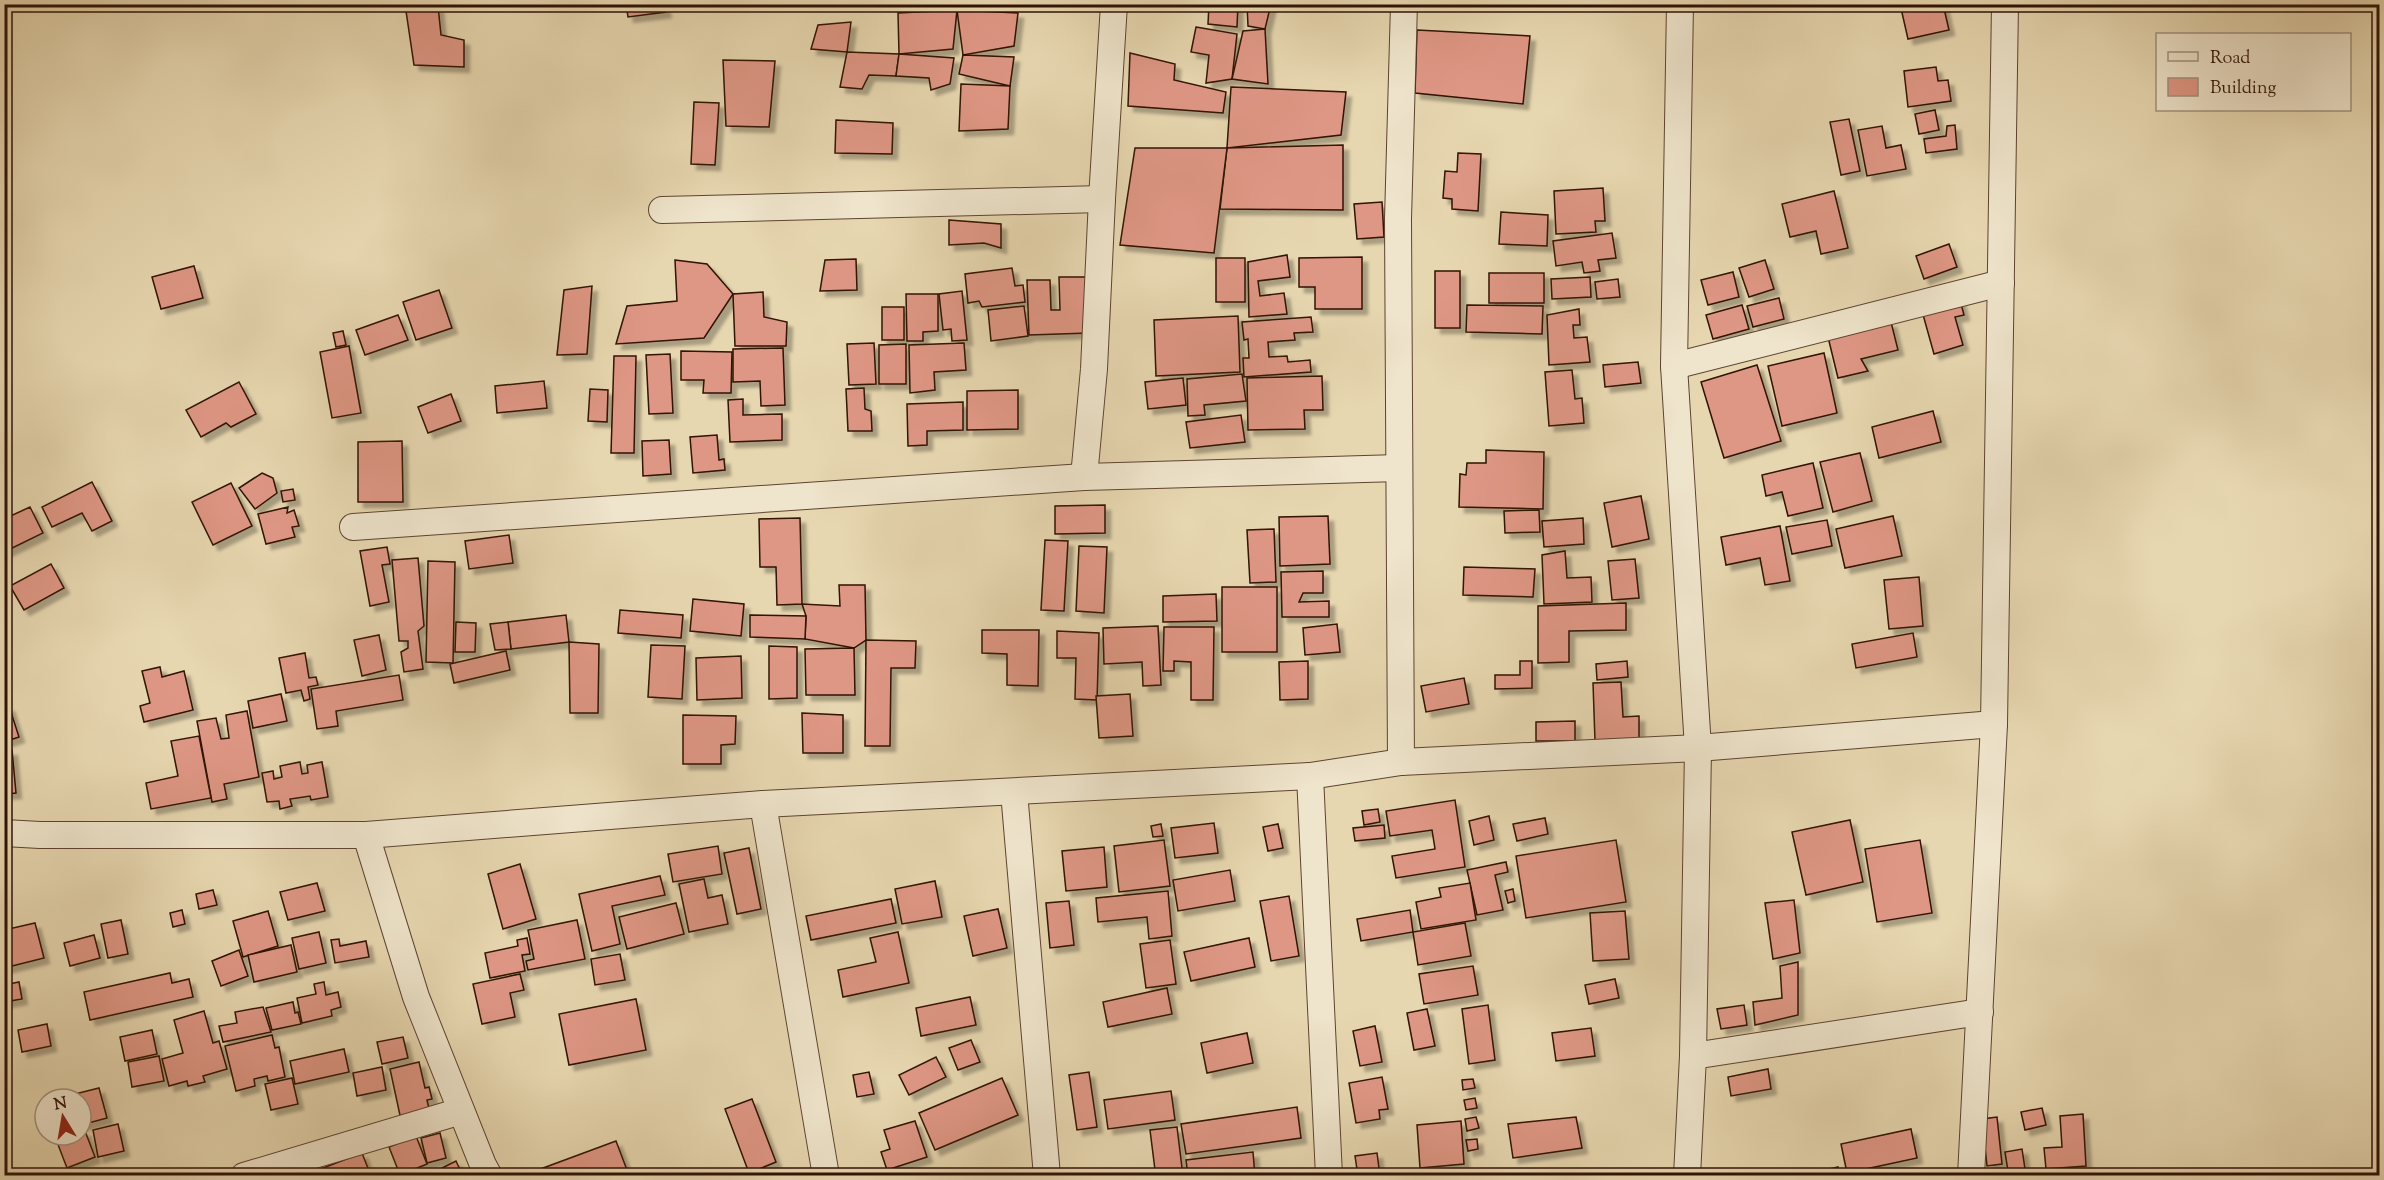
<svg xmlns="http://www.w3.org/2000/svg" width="2384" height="1180" font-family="'Sorts Mill Goudy',serif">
<defs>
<filter id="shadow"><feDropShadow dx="5.5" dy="5.5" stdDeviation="1.5" flood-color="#0004"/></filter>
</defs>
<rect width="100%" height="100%" fill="#e7d7b0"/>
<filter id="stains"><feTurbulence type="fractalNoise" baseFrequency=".00333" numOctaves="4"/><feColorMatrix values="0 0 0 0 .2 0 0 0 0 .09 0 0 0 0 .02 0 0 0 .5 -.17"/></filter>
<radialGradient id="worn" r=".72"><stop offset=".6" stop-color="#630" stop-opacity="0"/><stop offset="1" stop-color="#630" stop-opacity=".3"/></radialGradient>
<g fill="#df9785" stroke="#301206" stroke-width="1.5" filter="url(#shadow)">
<polygon points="626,4 664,4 666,12 628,17"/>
<polygon points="1209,4 1238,4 1237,27 1208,24"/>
<polygon points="1247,4 1271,4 1265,29 1248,26"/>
<polygon points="1900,4 1943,4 1949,30 1908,39"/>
<polygon points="438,6 441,35 464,40 464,67 414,65 406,11"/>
<polygon points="957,10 1018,13 1014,46 963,55"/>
<polygon points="957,10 953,49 899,54 898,13"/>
<polygon points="851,22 847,52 811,49 818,25"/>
<polygon points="1196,27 1237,34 1232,79 1206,83 1209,55 1191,52"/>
<polygon points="1265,29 1268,84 1232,79 1243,31"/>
<polygon points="1417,30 1530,36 1523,104 1415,93"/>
<polygon points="847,52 899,54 896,76 869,75 862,89 840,87"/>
<polygon points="1130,53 1175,64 1174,80 1226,92 1223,113 1128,106"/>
<polygon points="899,54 954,58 950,84 931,90 929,78 896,76"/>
<polygon points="963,55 1014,57 1010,86 959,74"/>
<polygon points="723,60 775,61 769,127 726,126"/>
<polygon points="1936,67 1938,81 1948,80 1951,101 1908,107 1904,71"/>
<polygon points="961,84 1010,86 1008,129 959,131"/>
<polygon points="1231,87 1346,92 1341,135 1227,148"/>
<polygon points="694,102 719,103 715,165 691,164"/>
<polygon points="1935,110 1939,130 1919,134 1915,114"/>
<polygon points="1849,119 1860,171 1841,175 1830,122"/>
<polygon points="836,120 893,123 892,154 835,153"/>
<polygon points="1955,125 1957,149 1926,153 1924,139 1946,136 1947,126"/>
<polygon points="1882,126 1886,148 1901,145 1906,169 1867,176 1858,130"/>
<polygon points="1343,145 1343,210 1220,209 1227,148"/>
<polygon points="1135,148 1227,148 1214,253 1120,245"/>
<polygon points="1458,153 1481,154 1478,211 1452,209 1452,199 1443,198 1445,171 1457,172"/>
<polygon points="1603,188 1605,221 1595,221 1596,232 1556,234 1554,191"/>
<polygon points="1834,191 1848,248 1821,254 1816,231 1790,237 1782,204"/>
<polygon points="1382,202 1384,237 1357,239 1354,204"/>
<polygon points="1501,212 1548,215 1547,246 1499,244"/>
<polygon points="949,220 1001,224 1001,248 984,243 949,245"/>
<polygon points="1612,233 1616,258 1598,260 1600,271 1584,273 1582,262 1556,266 1553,241"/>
<polygon points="1949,244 1957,267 1924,279 1916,256"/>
<polygon points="1287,255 1290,277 1258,281 1260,296 1284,293 1287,314 1249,317 1248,262"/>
<polygon points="1362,257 1362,309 1315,309 1315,287 1299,287 1299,258"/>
<rect x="1216" y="258" width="29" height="44"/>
<polygon points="856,259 857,290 820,291 825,260"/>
<polygon points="675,260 707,264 733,294 704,338 616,344 627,306 677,301"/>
<polygon points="1765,260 1774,289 1749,297 1739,268"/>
<polygon points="194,266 203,298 161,309 152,277"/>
<polygon points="1012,268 1015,286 1023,285 1025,302 982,307 979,301 968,303 965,274"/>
<rect x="1435" y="271" width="25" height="57"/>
<polygon points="1733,272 1739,297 1708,305 1701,280"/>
<rect x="1489" y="273" width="55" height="30"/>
<polygon points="1059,277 1088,277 1089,333 1029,335 1027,280 1050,280 1051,310 1060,310"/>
<polygon points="1590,277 1591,297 1552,299 1551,279"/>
<polygon points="1618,279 1620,297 1597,299 1595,282"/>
<polygon points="592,286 587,354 557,355 564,290"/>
<polygon points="439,290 452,328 416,340 403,302"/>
<polygon points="962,291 967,340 952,341 951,329 943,330 939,294"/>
<polygon points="763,292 764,317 787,322 786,346 735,346 733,294"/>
<polygon points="906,294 938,294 938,331 923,332 923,341 907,341"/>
<polygon points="1779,298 1784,319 1753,327 1747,306"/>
<polygon points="1960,300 1964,315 1955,317 1963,345 1934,354 1922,311"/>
<polygon points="1467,305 1543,306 1542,334 1466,332"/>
<polygon points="1742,305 1749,329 1713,339 1706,315"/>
<polygon points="1024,306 1028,336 991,341 988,310"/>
<rect x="882" y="307" width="22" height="33"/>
<polygon points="1579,309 1580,325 1573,325 1574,338 1587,337 1590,362 1549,365 1547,315"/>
<polygon points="398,315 408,340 365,355 356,330"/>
<polygon points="1238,316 1240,372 1156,376 1154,320"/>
<polygon points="1311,317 1313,332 1294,333 1295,340 1268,342 1269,357 1287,356 1288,362 1310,360 1311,372 1244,377 1243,358 1249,358 1248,339 1244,340 1242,322"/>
<polygon points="1891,322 1898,350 1861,359 1868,371 1838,378 1828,337"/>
<polygon points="343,331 346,345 336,347 333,333"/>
<polygon points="874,343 876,384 849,385 847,344"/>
<polygon points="964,343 966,370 934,372 935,390 910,393 909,345"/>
<polygon points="906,344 906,384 879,384 879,345"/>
<polygon points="349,346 361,413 332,418 320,352"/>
<polygon points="783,348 785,405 761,406 760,381 733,382 733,349"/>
<polygon points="681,351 732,352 731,393 703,393 704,380 681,380"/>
<polygon points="1824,353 1837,413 1782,426 1768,366"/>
<polygon points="670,354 673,413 649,414 646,355"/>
<polygon points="614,356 636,356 634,453 611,453"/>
<polygon points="1638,362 1641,383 1605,387 1603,365"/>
<polygon points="1757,365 1781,441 1724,458 1701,382"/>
<polygon points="1572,370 1575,399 1582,398 1584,423 1549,426 1545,372"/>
<polygon points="1242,374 1246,401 1204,405 1205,415 1188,416 1187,379"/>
<polygon points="1322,376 1323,410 1304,410 1305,429 1248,430 1247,378"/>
<polygon points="1183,378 1186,405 1148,409 1145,382"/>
<polygon points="544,381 547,408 497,413 495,386"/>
<polygon points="239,382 256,414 231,427 226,423 201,437 186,410"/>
<polygon points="864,388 865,409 871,411 872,431 848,431 846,389"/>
<polygon points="590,389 608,390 607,422 588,421"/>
<polygon points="1018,390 1018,429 967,430 967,391"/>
<polygon points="451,394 461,421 428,433 418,407"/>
<polygon points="743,399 743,415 782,414 782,440 730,442 728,400"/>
<polygon points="963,402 963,430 927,431 927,445 908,446 907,404"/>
<polygon points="1933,411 1941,442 1879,458 1872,427"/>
<polygon points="1241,415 1245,442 1190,448 1186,422"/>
<polygon points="717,435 719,460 724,459 725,470 693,473 690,437"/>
<polygon points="669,440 671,474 643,476 642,441"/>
<polygon points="402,441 403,502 358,502 358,442"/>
<polygon points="1486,450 1544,452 1543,509 1459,507 1460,474 1466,475 1467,463 1486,463"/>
<polygon points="1860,453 1872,501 1833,512 1820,462"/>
<polygon points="1813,463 1823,508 1788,516 1782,492 1766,496 1762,475"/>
<polygon points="262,473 273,478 277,493 255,509 239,488"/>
<polygon points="92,482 112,521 92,531 82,513 52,527 42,507"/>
<polygon points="231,483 252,526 213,545 192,502"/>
<polygon points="293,489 295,500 283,502 281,491"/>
<polygon points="1641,496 1649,539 1612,547 1604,503"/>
<polygon points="1105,505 1105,533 1055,534 1055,506"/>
<polygon points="30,507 43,533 4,552 4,519"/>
<polygon points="288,507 287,513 294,510 299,526 292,527 295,537 266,544 258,514"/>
<polygon points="1539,510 1540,532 1505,533 1504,511"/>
<polygon points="1328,516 1330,564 1280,566 1279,517"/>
<polygon points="1893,516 1902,556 1845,568 1836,529"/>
<polygon points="800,518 802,604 777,605 776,567 760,567 759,519"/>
<polygon points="1583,518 1584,544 1544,547 1542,521"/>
<polygon points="1827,520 1832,546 1792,554 1786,527"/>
<polygon points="1780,526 1790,581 1765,585 1760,558 1726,565 1721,537"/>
<polygon points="1274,529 1276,582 1250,583 1247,530"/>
<polygon points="509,535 513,563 469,569 465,541"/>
<polygon points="1045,540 1068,541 1064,611 1041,610"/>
<polygon points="1079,546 1107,547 1104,613 1076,611"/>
<polygon points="387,547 390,564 382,565 389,602 370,606 360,551"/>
<polygon points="1565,551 1567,578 1591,577 1592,602 1544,604 1542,555"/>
<polygon points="418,558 424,626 418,631 423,669 404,672 401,652 408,648 408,641 399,641 392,560"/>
<polygon points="1635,559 1639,598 1612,600 1608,561"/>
<polygon points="428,561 455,562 453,663 426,662"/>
<polygon points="51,564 64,588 24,610 10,586"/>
<polygon points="1464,567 1535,569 1533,597 1463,595"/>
<polygon points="1323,571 1323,593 1303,593 1299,602 1329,601 1329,617 1282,617 1281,572"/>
<polygon points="1919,577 1923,626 1889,629 1884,580"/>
<polygon points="839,585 865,585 866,640 854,648 805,639 806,616 802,604 840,606"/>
<rect x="1222" y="587" width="55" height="65"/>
<polygon points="1216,594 1217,621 1163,622 1163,596"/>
<polygon points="693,599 744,604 741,636 690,631"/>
<polygon points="1626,603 1626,630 1569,631 1569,662 1538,663 1538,606"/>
<polygon points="620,610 683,615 681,638 618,633"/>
<polygon points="566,615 569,642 511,649 508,622"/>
<polygon points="750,615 806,616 805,639 750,637"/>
<polygon points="456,622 476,623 475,652 455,652"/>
<polygon points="508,622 511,649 495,650 490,624"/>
<polygon points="1337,624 1340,652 1305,655 1303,628"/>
<polygon points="1158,626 1161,685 1143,686 1142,662 1104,664 1103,628"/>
<polygon points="1164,627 1214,627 1213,700 1191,700 1191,662 1174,661 1174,671 1163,671"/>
<polygon points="982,630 1039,630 1038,686 1007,685 1007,654 982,653"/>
<polygon points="1057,631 1099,633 1097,700 1075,699 1076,658 1057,658"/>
<polygon points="1913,633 1917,657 1856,668 1852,644"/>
<polygon points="379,635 386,670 362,676 354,640"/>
<polygon points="866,640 916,641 915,668 891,668 890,746 865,746"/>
<polygon points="569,642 599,644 598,713 570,713"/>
<polygon points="651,645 685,646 682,699 648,697"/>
<polygon points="769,646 797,647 797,698 769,699"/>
<polygon points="854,648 855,695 806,695 805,649"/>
<polygon points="506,651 510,670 454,683 450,664"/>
<polygon points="305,653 309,678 316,677 318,685 308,687 310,699 304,701 301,690 286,693 279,658"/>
<polygon points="741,656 742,698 697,700 696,658"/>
<polygon points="1308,661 1308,699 1280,700 1279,662"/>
<polygon points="1520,661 1532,661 1532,688 1495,689 1495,675 1520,675"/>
<polygon points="1627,661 1628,677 1597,680 1596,664"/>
<polygon points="160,667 162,677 184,671 193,710 144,722 140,706 150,703 142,671"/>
<polygon points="399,675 403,700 336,711 338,726 317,729 311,689"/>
<polygon points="1464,678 1469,704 1426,712 1421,686"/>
<polygon points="1621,682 1623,717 1639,716 1639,739 1595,741 1593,683"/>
<polygon points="281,694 287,721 253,728 248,701"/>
<polygon points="1130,694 1133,736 1099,738 1096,696"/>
<polygon points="9,706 19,737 4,742 4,707"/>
<polygon points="247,711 259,777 224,784 227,799 212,802 197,721 216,718 221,739 229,738 226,715"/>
<polygon points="802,713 843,715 843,753 803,753"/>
<polygon points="683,715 736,716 735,744 721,745 721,764 683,764"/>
<polygon points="1575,721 1575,741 1536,741 1536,722"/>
<polygon points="199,736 211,798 151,809 146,783 178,776 171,741"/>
<polygon points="12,750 16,793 4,794 4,751"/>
<polygon points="300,762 302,774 308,773 307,765 322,762 328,797 311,800 310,796 290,799 292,806 280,809 279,801 267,802 262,773 273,771 274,779 282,777 280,766"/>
<polygon points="1455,800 1465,867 1396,878 1392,856 1435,849 1432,830 1390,836 1386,811"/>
<polygon points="1378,809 1380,822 1364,825 1362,811"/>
<polygon points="1489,816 1494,840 1474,845 1469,821"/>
<polygon points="1545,818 1548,834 1517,841 1513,824"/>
<polygon points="1850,820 1863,882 1806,895 1792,832"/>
<polygon points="1214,823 1218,853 1175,858 1171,828"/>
<polygon points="1161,824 1163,836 1153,837 1151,826"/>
<polygon points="1278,824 1283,848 1268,851 1263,827"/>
<polygon points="1384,825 1385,838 1355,841 1353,828"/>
<polygon points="1164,840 1170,886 1119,892 1114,846"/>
<polygon points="1616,840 1626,902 1526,918 1516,856"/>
<polygon points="1920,840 1932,913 1877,922 1865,849"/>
<polygon points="718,846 722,874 673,882 668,854"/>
<polygon points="1104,847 1107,887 1066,891 1062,851"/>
<polygon points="749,848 761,909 737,914 724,853"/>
<polygon points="1506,862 1508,872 1495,875 1503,910 1477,915 1467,870"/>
<polygon points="520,864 536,919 503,929 488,874"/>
<polygon points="1230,870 1235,901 1178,911 1173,880"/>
<polygon points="660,876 665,895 612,906 620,944 592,951 579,894"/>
<polygon points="704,879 708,898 722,895 728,924 689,932 679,884"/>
<polygon points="935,881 942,917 902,924 895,889"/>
<polygon points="317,883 325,911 288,920 280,892"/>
<polygon points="1470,883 1476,920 1421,929 1416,902 1441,897 1439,888"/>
<polygon points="1513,889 1515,901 1508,903 1505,891"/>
<polygon points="213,890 217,905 199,909 196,894"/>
<polygon points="1168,891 1172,936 1149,939 1147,917 1098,922 1096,898"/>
<polygon points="1289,896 1299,956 1271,961 1260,901"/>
<polygon points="891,899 896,923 811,940 806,916"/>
<polygon points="1794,900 1800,953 1773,959 1765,903"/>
<polygon points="1069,901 1074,945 1050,948 1046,903"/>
<polygon points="676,903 684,934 627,949 619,917"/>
<polygon points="998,909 1007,948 973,956 964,916"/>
<polygon points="182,910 185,924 173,927 170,913"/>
<polygon points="1410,910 1413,932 1361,941 1357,919"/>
<polygon points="268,911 278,946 243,957 233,921"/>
<polygon points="1625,911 1629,959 1593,961 1590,913"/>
<polygon points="121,920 128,954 108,958 101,924"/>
<polygon points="577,920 585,959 528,970 526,961 534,959 528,930"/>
<polygon points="35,923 44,958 4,968 4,930"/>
<polygon points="1465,923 1471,956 1418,965 1413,932"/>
<polygon points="319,932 326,963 299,969 292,938"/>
<polygon points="898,932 909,983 843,997 838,970 876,962 870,938"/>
<polygon points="94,935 100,958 70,966 64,943"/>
<polygon points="527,938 530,954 522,955 525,971 490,978 485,953 518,946 517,940"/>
<polygon points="1249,938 1255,967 1191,981 1184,952"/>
<polygon points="339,939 340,946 366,941 369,957 335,963 331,940"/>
<polygon points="1170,940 1176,984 1146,988 1140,944"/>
<polygon points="291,945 297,972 254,982 248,955"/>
<polygon points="239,950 248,976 221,986 212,961"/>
<polygon points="620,954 625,980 595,985 591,959"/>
<polygon points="1798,962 1798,1015 1755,1025 1753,1002 1782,998 1780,966"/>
<polygon points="1473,966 1478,995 1424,1004 1419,974"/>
<polygon points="170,973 172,983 189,979 193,997 90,1020 84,992"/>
<polygon points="520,974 524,990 510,993 515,1017 482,1024 473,984"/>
<polygon points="1615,979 1619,998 1589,1004 1585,985"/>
<polygon points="19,982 22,999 4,1002 4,985"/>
<polygon points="324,982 326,995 338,992 341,1007 331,1010 332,1016 302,1023 297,998 316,994 314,984"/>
<polygon points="1167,988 1172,1014 1108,1027 1103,1002"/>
<polygon points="970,997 976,1025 921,1036 916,1008"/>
<polygon points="636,999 646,1050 569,1065 559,1014"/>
<polygon points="293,1002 295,1013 298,1012 301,1024 272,1030 266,1008"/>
<polygon points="1488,1005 1495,1060 1469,1064 1462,1009"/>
<polygon points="1744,1005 1747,1025 1721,1029 1717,1009"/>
<polygon points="263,1007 271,1032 223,1042 219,1026 237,1023 235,1012"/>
<polygon points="1427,1009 1435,1046 1414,1050 1407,1013"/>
<polygon points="204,1011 213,1043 219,1041 227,1069 203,1076 205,1082 188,1086 187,1081 169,1086 162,1059 183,1053 174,1020"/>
<polygon points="47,1024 51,1046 22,1052 18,1030"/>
<polygon points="1375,1026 1382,1062 1360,1066 1353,1031"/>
<polygon points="1591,1028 1595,1056 1556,1061 1552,1033"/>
<polygon points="152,1030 157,1054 125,1061 120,1037"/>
<polygon points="1247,1033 1253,1063 1207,1073 1201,1043"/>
<polygon points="272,1035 275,1048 279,1047 285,1077 268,1081 267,1076 254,1079 255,1086 236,1091 225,1046"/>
<polygon points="403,1037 408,1058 382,1064 377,1042"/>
<polygon points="971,1040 980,1062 958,1070 949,1048"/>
<polygon points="344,1049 349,1072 295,1084 290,1061"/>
<polygon points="159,1056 164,1081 132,1087 128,1062"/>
<polygon points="936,1057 946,1077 909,1095 899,1075"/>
<polygon points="419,1062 425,1088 429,1087 432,1099 427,1100 430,1113 401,1120 390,1069"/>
<polygon points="382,1067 386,1090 357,1096 353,1073"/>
<polygon points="1768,1069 1771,1089 1731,1096 1728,1077"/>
<polygon points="869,1072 874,1094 857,1097 853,1075"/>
<polygon points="1089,1072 1097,1127 1077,1130 1069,1075"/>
<polygon points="1382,1077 1388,1109 1379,1110 1380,1119 1356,1123 1349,1083"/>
<polygon points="292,1078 298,1104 271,1110 265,1084"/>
<polygon points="1002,1078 1018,1115 935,1150 919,1113"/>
<polygon points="1473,1079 1475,1088 1463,1090 1462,1080"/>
<polygon points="99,1088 107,1118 81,1125 81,1099 72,1099 71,1095"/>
<polygon points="1171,1091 1175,1120 1108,1129 1104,1100"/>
<polygon points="1475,1098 1477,1108 1466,1110 1464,1100"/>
<polygon points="752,1099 776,1162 749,1173 725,1109"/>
<polygon points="1297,1107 1301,1138 1186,1154 1181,1124"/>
<polygon points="2042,1108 2046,1125 2025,1130 2021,1112"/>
<polygon points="2083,1114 2086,1166 2046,1169 2044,1148 2062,1147 2060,1116"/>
<polygon points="1476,1117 1479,1128 1467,1131 1465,1119"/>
<polygon points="1576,1117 1582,1148 1513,1158 1508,1124"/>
<polygon points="1997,1117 2002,1164 1987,1166 1982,1119"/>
<polygon points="915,1121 927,1157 887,1170 881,1152 890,1149 884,1130"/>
<polygon points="1461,1121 1464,1164 1420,1168 1417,1125"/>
<polygon points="118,1124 124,1151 98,1157 93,1130"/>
<polygon points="1177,1127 1183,1176 1130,1176 1130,1173 1155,1170 1150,1130"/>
<polygon points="1911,1129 1917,1158 1847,1173 1841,1144"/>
<polygon points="85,1131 95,1157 67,1168 57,1142 75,1135 81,1135 81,1132"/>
<polygon points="440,1133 446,1158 427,1163 421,1138"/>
<polygon points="416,1136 427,1164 400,1175 389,1147"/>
<polygon points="1477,1139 1478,1149 1468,1151 1466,1140"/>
<polygon points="616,1141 627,1170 611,1176 528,1176 527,1174"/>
<polygon points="2022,1149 2025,1169 2008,1171 2005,1152"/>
<polygon points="1253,1152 1255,1176 1188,1176 1186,1160"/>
<polygon points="362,1153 371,1176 320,1176 318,1170"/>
<polygon points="1377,1153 1380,1176 1358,1176 1355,1156"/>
<polygon points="456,1161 463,1176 433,1176 432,1173"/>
<polygon points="1838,1167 1840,1176 1809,1176 1809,1174"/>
</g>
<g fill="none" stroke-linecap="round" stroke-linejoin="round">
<defs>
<g id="street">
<polyline points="1680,4 1674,366 1698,748 1693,1056 1687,1176"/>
<polyline points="662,210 1102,199"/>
<polyline points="1674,366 2001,283"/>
<polyline points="1084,477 1094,369 1102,199 1114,4"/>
<polyline points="353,527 1084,477 1399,468"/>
<polyline points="1401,762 1398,219 1404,4"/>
<polyline points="1310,776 1329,1176"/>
<polyline points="1014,792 1047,1176"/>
<polyline points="763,804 826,1176"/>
<polyline points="4,833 40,835 366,835 763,804 1310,776 1401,762 1698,748 1994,724"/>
<polyline points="366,835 416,997 483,1165 489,1176"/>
<polyline points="1693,1056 1980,1012"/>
<polyline points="244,1176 461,1111"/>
<polyline points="1971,1176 1994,724 2005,4"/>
</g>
</defs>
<use href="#street" stroke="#5e4330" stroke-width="28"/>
<use href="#street" stroke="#efe5cc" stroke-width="26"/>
</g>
<rect width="2384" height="1180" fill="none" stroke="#e7d7b0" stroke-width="24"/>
<rect x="6" y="6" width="2372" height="1168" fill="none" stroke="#301206" stroke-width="3"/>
<rect x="12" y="12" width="2360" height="1156" fill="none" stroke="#301206" stroke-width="1.5"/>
<rect x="2156" y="33" width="195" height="78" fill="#efe5cc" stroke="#a3917d" stroke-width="1.5"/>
<rect x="2168" y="52" width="30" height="9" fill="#efe5cc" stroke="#a3917d" stroke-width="1.5"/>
<text x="2210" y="63" font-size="18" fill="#301206">Road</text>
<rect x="2168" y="78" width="30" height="18" fill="#df9785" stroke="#a3917d" stroke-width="1.5"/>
<text x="2210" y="93" font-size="18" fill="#301206">Building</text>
<g transform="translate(63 1117) rotate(349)"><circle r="28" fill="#efe5cc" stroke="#a3917d" stroke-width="1.5"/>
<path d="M0-4.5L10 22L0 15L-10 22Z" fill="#8f2418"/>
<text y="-9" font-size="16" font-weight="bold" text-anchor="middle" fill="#301206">N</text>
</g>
<rect width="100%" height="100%" filter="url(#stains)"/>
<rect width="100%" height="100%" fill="url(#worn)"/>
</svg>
